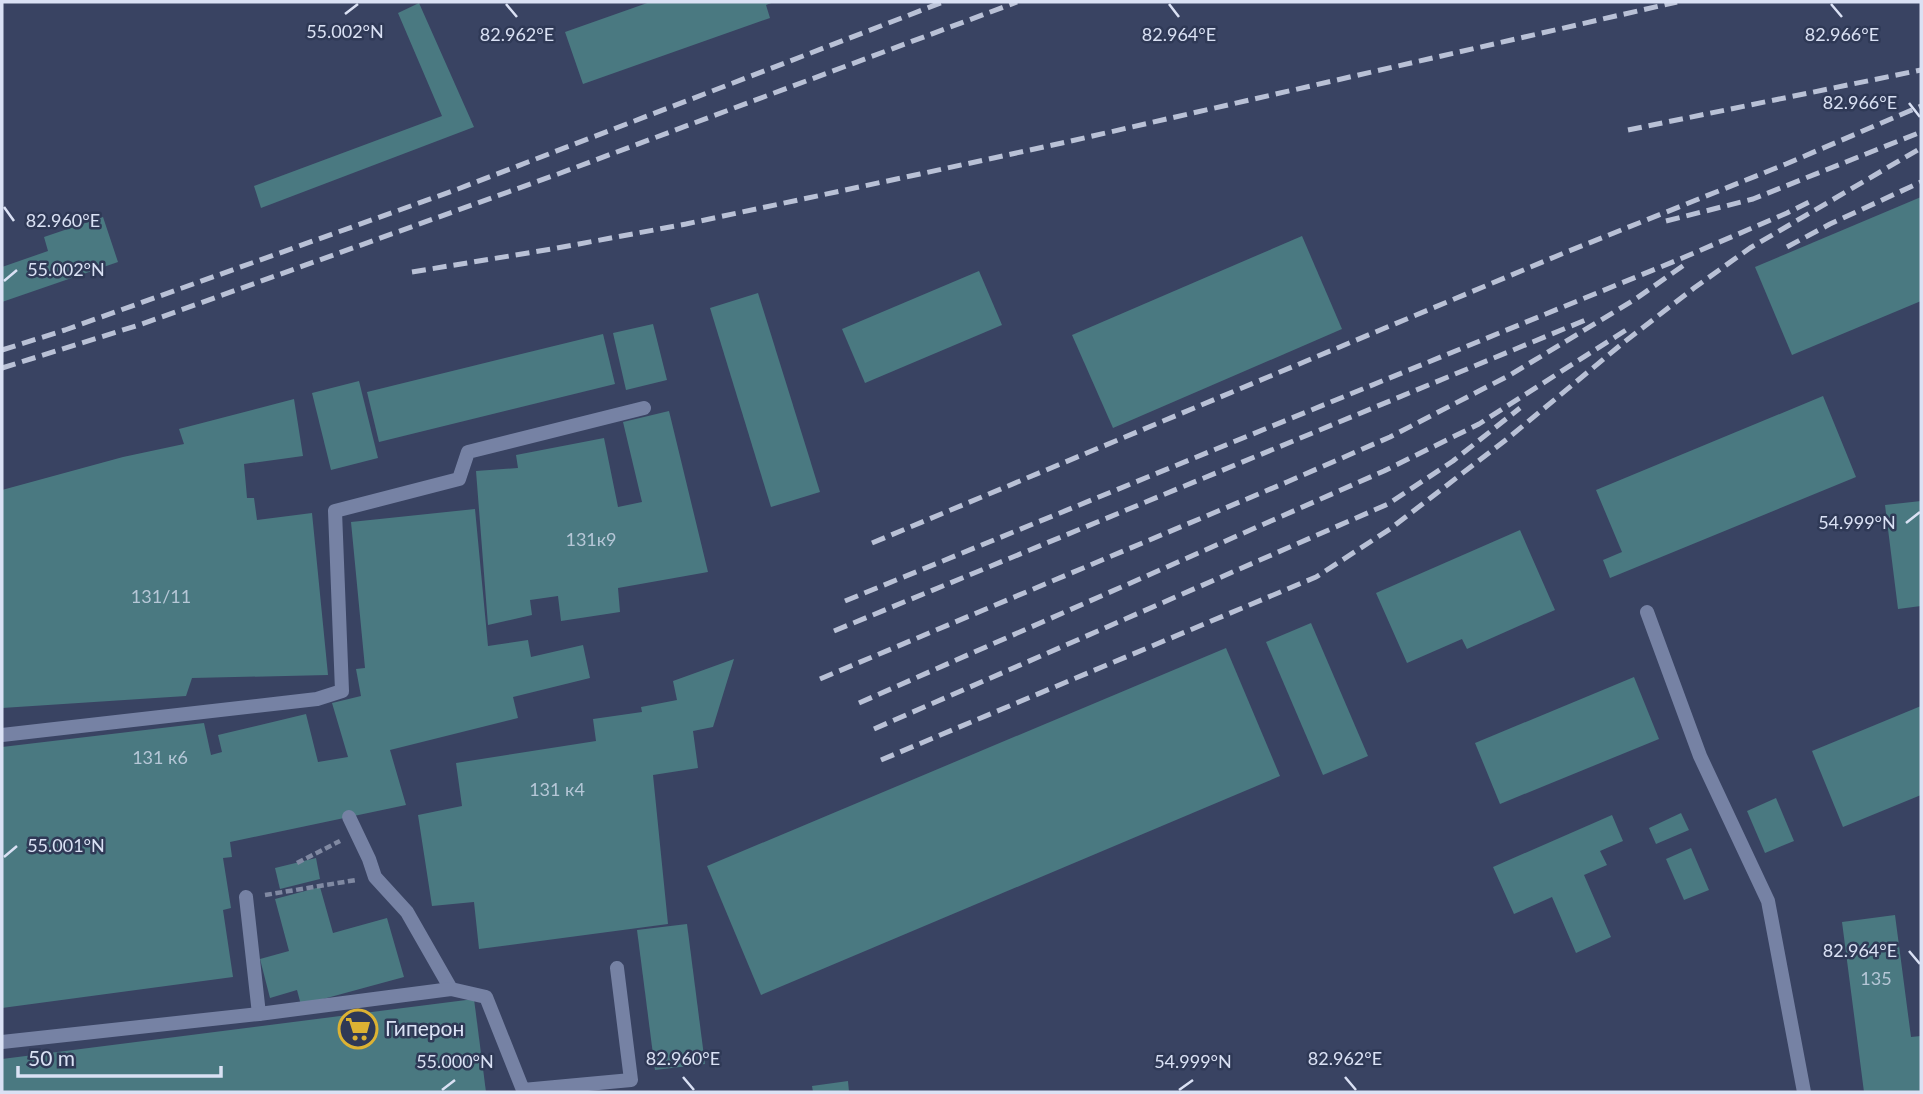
<svg xmlns="http://www.w3.org/2000/svg" width="1923" height="1094" font-family="Lato,sans-serif">
<rect width="100%" height="100%" fill="#394362"/>
<g fill="#4a7981">
<polygon points="650,2 774,2 766,5 770,18 583,84 565,32"/>
<polygon points="419,3 474,127 261,208 254,186 442,116 398,13"/>
<polygon points="1921,197 1921,301 1792,355 1755,267"/>
<polygon points="103,217 118,262 2,302 2,267 48,251 44,237"/>
<polygon points="1302,236 1342,329 1113,428 1072,335"/>
<polygon points="979,271 1002,325 865,383 842,329"/>
<polygon points="758,293 820,492 771,507 710,308"/>
<polygon points="653,324 667,380 626,390 613,333"/>
<polygon points="603,334 615,384 379,442 367,392"/>
<polygon points="359,381 378,458 331,470 312,393"/>
<polygon points="1823,396 1856,477 1610,578 1603,560 1622,552 1596,490"/>
<polygon points="294,399 303,456 244,464 247,498 254,498 257,520 312,513 328,675 192,678 186,696 2,708 2,490 123,457 184,444 179,429"/>
<polygon points="669,411 708,572 618,588 620,612 561,621 558,596 530,600 532,615 488,625 476,471 518,468 516,455 604,438 618,507 642,502 623,422"/>
<polygon points="1921,501 1921,606 1898,609 1885,505"/>
<polygon points="475,509 488,646 528,640 531,657 583,645 590,678 513,697 518,718 390,750 406,805 230,842 232,857 223,858 231,908 223,910 233,977 2,1008 2,747 204,723 211,755 222,752 218,735 306,714 318,762 348,757 332,703 361,696 356,669 365,668 351,522"/>
<polygon points="1520,530 1555,610 1467,649 1462,639 1407,663 1376,593"/>
<polygon points="1311,623 1368,756 1323,775 1266,642"/>
<polygon points="1226,648 1280,776 761,995 707,866"/>
<polygon points="734,659 713,727 693,731 698,768 653,775 668,924 479,949 474,902 432,906 418,815 462,806 456,763 596,741 593,719 642,712 641,707 677,700 673,681"/>
<polygon points="1634,677 1659,739 1500,804 1475,743"/>
<polygon points="1921,706 1921,795 1843,827 1812,751"/>
<polygon points="1776,798 1794,841 1765,853 1747,811"/>
<polygon points="1681,813 1689,830 1656,844 1649,828"/>
<polygon points="1612,815 1623,841 1600,851 1607,865 1584,875 1611,937 1576,953 1552,897 1514,914 1493,867"/>
<polygon points="1691,848 1709,890 1684,900 1666,859"/>
<polygon points="316,858 320,879 280,889 275,868"/>
<polygon points="320,887 333,933 387,918 404,977 301,1005 297,990 270,998 260,959 289,951 275,899"/>
<polygon points="1895,915 1911,1037 1921,1036 1921,1092 1864,1092 1842,922"/>
<polygon points="687,924 705,1064 655,1070 637,930"/>
<polygon points="474,999 486,1092 2,1092 2,1059"/>
<polygon points="848,1081 849,1092 813,1092 812,1086"/>
</g>
<g fill="none" stroke-linecap="round" stroke-linejoin="round">
<g stroke="#8089a2" stroke-width="4.5" stroke-dasharray="7 3.5" stroke-linecap="butt">
<polyline points="297,863 340,841"/>
<polyline points="265,895 356,880"/>
</g>
<g stroke="#7682a4" stroke-width="14">
<polyline points="1647,612 1700,756 1768,901 1804,1092"/>
<polyline points="2,735 317,699 342,691 335,511 459,479 468,452 644,408"/>
<polyline points="349,817 369,859 375,877 407,912 451,989"/>
<polyline points="246,897 259,1014"/>
<polyline points="2,1042 259,1014 451,989 486,997 523,1090 631,1080 617,968"/>
</g>
<g stroke="#b9c1d6" stroke-width="5" stroke-dasharray="14 7" stroke-linecap="butt">
<polyline points="1628,130 1921,70"/>
<polyline points="1666,221 1753,199 1921,132"/>
<polyline points="1787,247 1830,224 1921,182"/>
<polyline points="412,272 552,249 686,224 920,174 1062,143 1677,2"/>
<polyline points="2,350 65,330 458,189 943,2"/>
<polyline points="2,368 142,324 558,174 1017,2"/>
<polyline points="872,543 1564,253 1786,164 1921,106"/>
<polyline points="845,601 1680,259 1787,213 1813,200"/>
<polyline points="834,631 1588,319"/>
<polyline points="820,679 1287,482 1390,437 1510,375 1634,300 1687,263"/>
<polyline points="859,703 1384,471 1479,424 1626,330"/>
<polyline points="874,729 1388,504 1453,461 1520,408"/>
<polyline points="881,760 1316,577 1390,529 1507,439 1623,343 1694,288 1750,248 1921,148"/>
</g>
</g>
<path fill="none" stroke="#dae1f4" stroke-width="2.5" d="M506 4 517 17M1169 4 1179 17M1831 4 1842 17M345 14 358 4M1909 103 1920 117M4 207 14 221M4 281 17 270M1906 523 1920 512M4 857 17 846M1909 951 1920 964M683 1077 694 1090M1345 1077 1356 1090M442 1090 455 1080M1179 1090 1193 1080"/>
<defs>
<symbol id="supermarket-ring" viewBox="-11 -11 22 22"><circle r="9.5" fill="#2f3956" stroke="#dcb233" stroke-width="1.5"/><path d="M-6-5.5h2.5l.6 2H6L4.5 2H-2.5L-4.4-4H-6ZM-1.5 3.2a1.3 1.3 0 1 0 .1 0ZM3 3.2a1.3 1.3 0 1 0 .1 0Z" fill="#dcb233"/></symbol>
</defs>
<g fill-rule="evenodd">
<use href="#supermarket-ring" x="336" y="1007" width="44" height="44"/>
</g>
<g text-anchor="middle" stroke-width="5" stroke-linejoin="round" paint-order="stroke">
<g font-size="18" fill="#b6c7d7">
<text x="591" y="546">131к9</text>
<text x="161" y="603">131/11</text>
<text x="160" y="764">131 к6</text>
<text x="557" y="796">131 к4</text>
<text x="1876" y="985">135</text>
</g>
<g font-size="21" fill="#dae1f4" stroke="#2f3956" text-anchor="start">
<text x="385" y="1036">Гиперон</text>
</g>
</g>
<g font-size="18" text-anchor="middle" fill="#dae1f4" stroke="#2f3956" stroke-width="5" stroke-linejoin="round" paint-order="stroke">
<text x="345" y="38">55.002°N</text>
<text x="1842" y="41">82.966°E</text>
<text x="517" y="41">82.962°E</text>
<text x="1179" y="41">82.964°E</text>
<text x="1860" y="109">82.966°E</text>
<text x="63" y="227">82.960°E</text>
<text x="66" y="276">55.002°N</text>
<text x="1857" y="529">54.999°N</text>
<text x="66" y="852">55.001°N</text>
<text x="1860" y="957">82.964°E</text>
<text x="683" y="1065">82.960°E</text>
<text x="1345" y="1065">82.962°E</text>
<text x="455" y="1068">55.000°N</text>
<text x="1193" y="1068">54.999°N</text>
</g>
<rect width="1923" height="1094" fill="none" stroke="#dae1f4" stroke-width="7"/>
<path d="M18 1066v10h203v-10" fill="none" stroke="#dae1f4" stroke-width="3.5"/>
<text x="28" y="1066" font-size="21" fill="#dae1f4" stroke="#2f3956" stroke-width="5" paint-order="stroke">50 m</text>
</svg>
